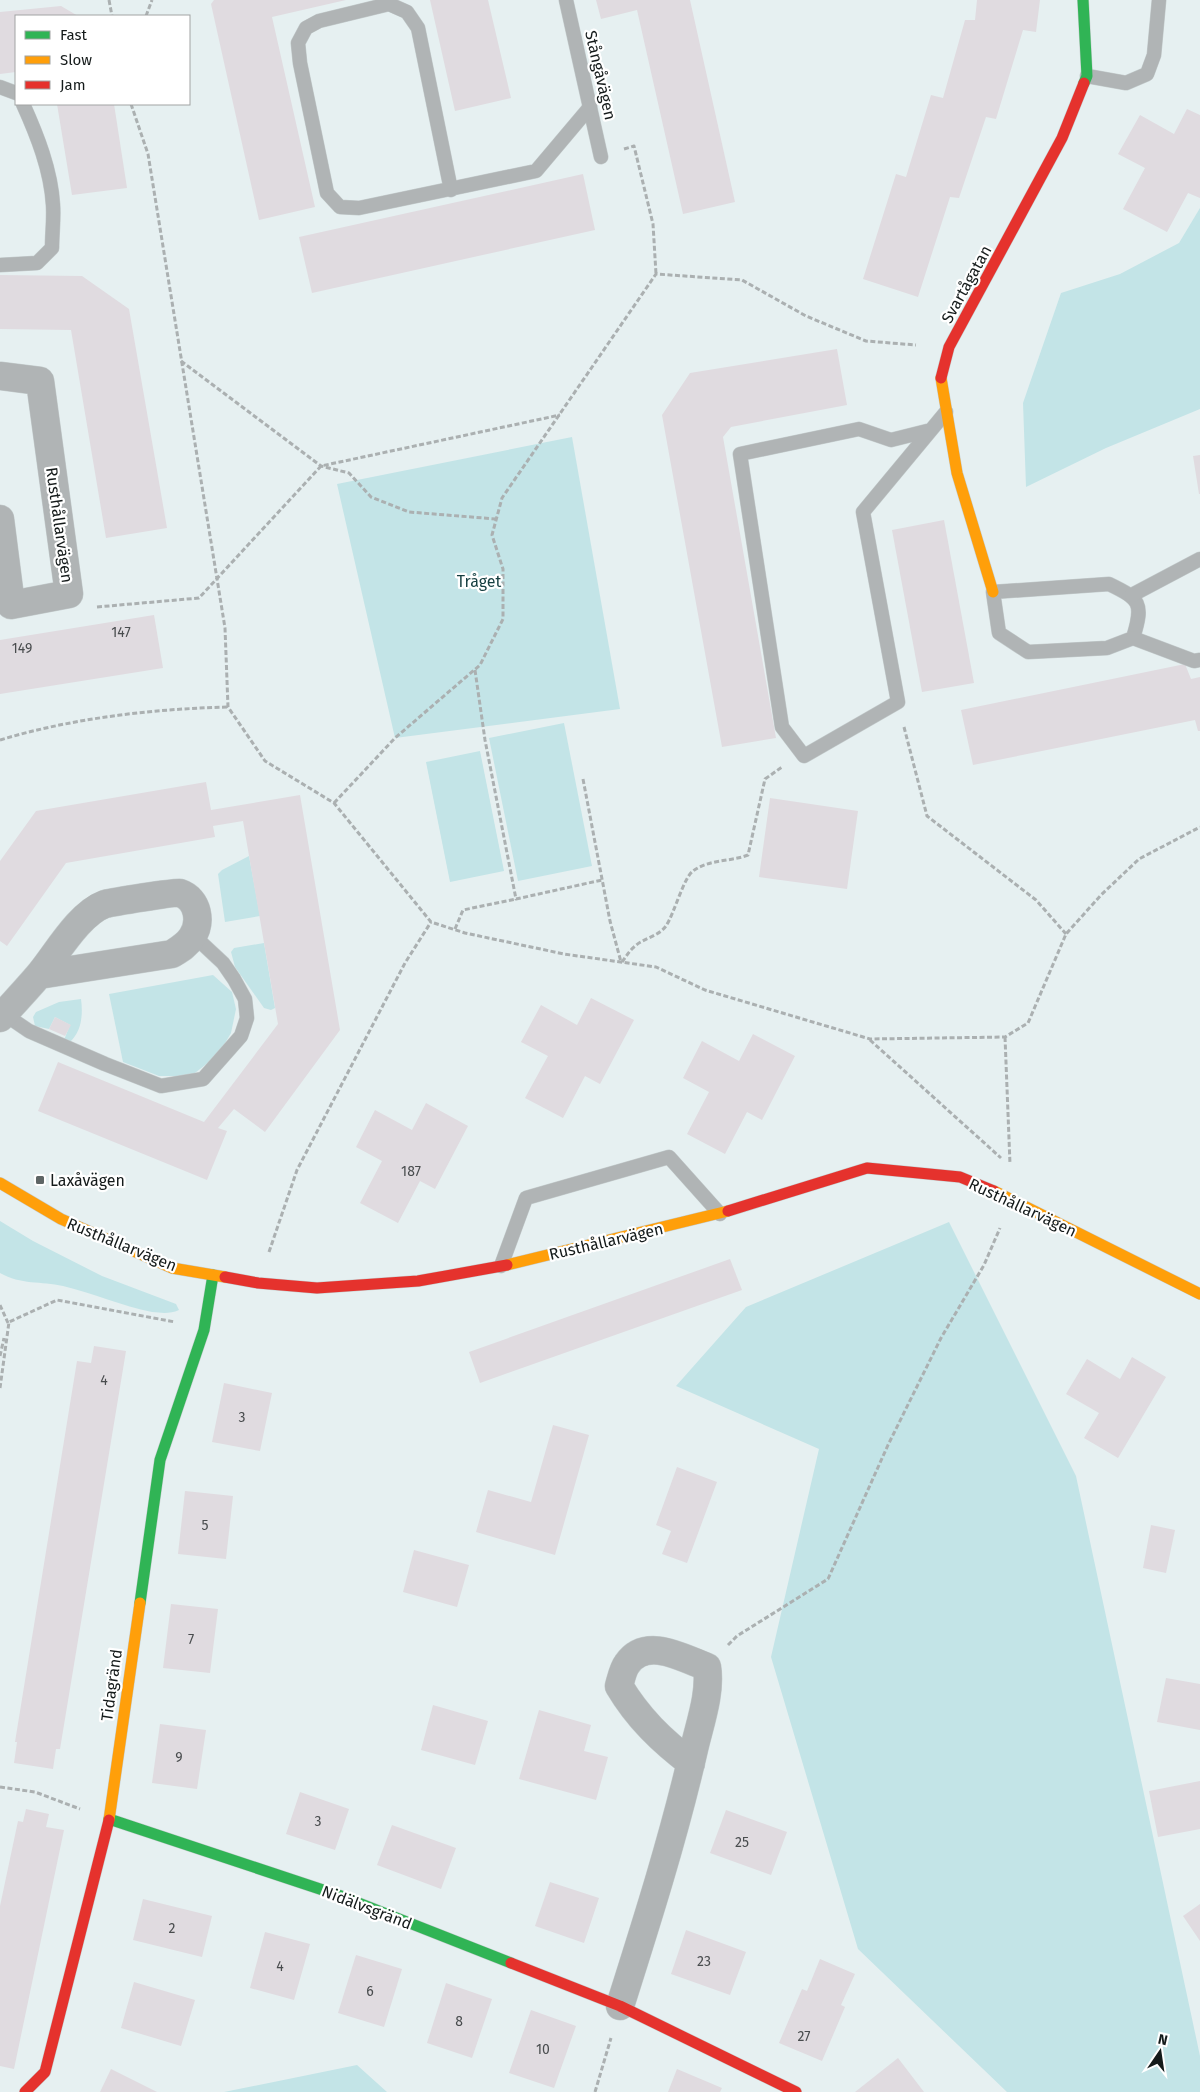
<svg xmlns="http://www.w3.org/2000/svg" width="1200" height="2092" font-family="'Fira Sans',sans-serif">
<rect width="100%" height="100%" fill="#e6f0f1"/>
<g fill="#c3e4e7">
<polygon points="1200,208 1200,409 1106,448 1026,487 1023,403 1061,293 1120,274 1179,243"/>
<polygon points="572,437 620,709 395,738 337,484"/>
<polygon points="564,723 592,866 518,881 489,738"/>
<polygon points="480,751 504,871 450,882 426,762"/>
<polygon points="249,856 260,916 225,922 218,874 222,870"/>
<polygon points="264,943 275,1008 271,1010 264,1008 235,967 231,952 234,948"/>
<polygon points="213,975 232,992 236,1009 231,1033 218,1055 191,1076 159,1076 123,1062 109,994"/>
<path d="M81 999C83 1014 82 1031 70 1042L64 1040 70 1025 55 1017 49 1029 35 1026 33 1017 36 1012 59 1002Z"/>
<path d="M0 1221 33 1241 102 1276 176 1304 179 1310C170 1314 162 1313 152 1312 122 1306 93 1293 63 1286 41 1281 21 1285 0 1273Z"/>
<polygon points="949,1222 1076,1476 1200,2056 1200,2092 1007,2092 858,1949 771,1657 819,1449 676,1386 746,1307"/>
<polygon points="357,2065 387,2092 224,2092"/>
</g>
<g fill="#e0dbe0">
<polygon points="214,0 346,0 272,17 315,207 259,220 211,4"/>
<polygon points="430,0 488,0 511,98 455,111"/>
<polygon points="596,0 690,0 735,202 683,214 637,10 601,19"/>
<polygon points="977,0 1040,0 1036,32 1023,30 996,119 986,117 959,198 950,197 918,297 863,279 896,174 906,177 931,95 943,98 965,20 975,20"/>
<polygon points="61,6 78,16 16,16 16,72 0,74 0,12"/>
<polygon points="57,104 114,104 127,188 72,195"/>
<polygon points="1187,109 1200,115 1200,198 1188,193 1167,232 1123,209 1145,168 1118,154 1140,115 1174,134"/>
<polygon points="583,174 595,230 312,293 299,237"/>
<polygon points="0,275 82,276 129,309 167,528 106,538 71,330 0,329"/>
<polygon points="837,349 847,405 731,427 723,437 776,738 722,747 662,415 690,373"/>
<polygon points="1200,455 1200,494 1199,494 1193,456"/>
<polygon points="944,520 974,683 922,692 892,530"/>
<polygon points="154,615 163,668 0,694 0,640"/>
<polygon points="1185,664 1191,679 1200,677 1200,731 1198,731 1195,720 973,765 961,710"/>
<polygon points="206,782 211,810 300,795 340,1030 265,1132 234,1109 218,1128 227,1131 207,1180 38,1111 58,1062 204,1122 278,1024 243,821 213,826 215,837 66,863 7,946 0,941 0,861 36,811"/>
<polygon points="770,798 858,811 847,889 759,877"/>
<polygon points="591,998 634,1020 600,1084 585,1076 563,1118 525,1098 548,1056 521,1042 541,1005 577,1025"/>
<polygon points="55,1017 71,1025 65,1036 49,1029"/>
<polygon points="753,1034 795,1056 762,1120 747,1112 725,1154 687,1134 709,1092 683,1078 702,1041 739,1061"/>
<polygon points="426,1103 468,1126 435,1189 420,1181 398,1223 360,1203 382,1161 356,1147 375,1110 412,1130"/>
<polygon points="730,1259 742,1290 480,1383 469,1352"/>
<polygon points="94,1346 126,1351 60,1749 56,1749 53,1769 14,1763 17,1742 15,1742 77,1361 91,1363"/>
<polygon points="1132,1357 1166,1377 1118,1458 1084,1438 1099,1413 1066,1394 1087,1359 1120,1379"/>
<polygon points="224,1383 272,1393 260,1451 212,1442"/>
<polygon points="553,1425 589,1435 555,1555 476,1532 488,1490 531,1502"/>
<polygon points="677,1467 717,1482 687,1563 662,1554 671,1531 656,1525"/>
<polygon points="185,1491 233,1496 226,1559 178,1554"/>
<polygon points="1151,1525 1175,1530 1166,1573 1143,1568"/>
<polygon points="414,1550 469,1565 457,1607 403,1592"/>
<polygon points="171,1604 218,1609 210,1673 163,1668"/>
<polygon points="1166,1678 1200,1684 1200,1730 1157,1722"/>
<polygon points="433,1705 488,1721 475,1765 421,1750"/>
<polygon points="539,1710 591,1725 584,1751 608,1757 596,1800 519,1779"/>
<polygon points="160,1724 206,1730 197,1789 152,1783"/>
<polygon points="1200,1781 1200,1829 1158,1837 1149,1791"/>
<polygon points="300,1792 349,1809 335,1850 286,1834"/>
<polygon points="26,1809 49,1814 46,1827 64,1830 14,2069 0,2066 0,1906 18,1821 23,1822"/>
<polygon points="726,1810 787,1832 771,1875 710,1853"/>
<polygon points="392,1825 456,1848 441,1889 377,1865"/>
<polygon points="550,1882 599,1898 584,1943 535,1926"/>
<polygon points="143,1899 212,1916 202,1957 133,1940"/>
<polygon points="1200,1904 1200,1941 1183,1916"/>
<polygon points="686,1930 746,1952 730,1995 671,1974"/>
<polygon points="265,1932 310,1944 294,2000 250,1988"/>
<polygon points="356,1955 402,1969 384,2027 338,2013"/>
<polygon points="820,1959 855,1974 841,2005 845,2007 822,2061 779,2043 802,1989 807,1991"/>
<polygon points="134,1982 195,2000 181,2046 121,2028"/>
<polygon points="446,1983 492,1999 472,2058 427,2043"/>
<polygon points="531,2010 576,2026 554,2088 509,2073"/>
<polygon points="898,2058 924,2092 855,2092"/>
<polygon points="111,2069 157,2092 100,2092"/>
<polygon points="677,2069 722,2088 720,2092 668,2092"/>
</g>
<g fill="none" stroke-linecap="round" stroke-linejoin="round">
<defs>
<g id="lane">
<polyline points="566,0 601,157"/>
<polyline points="1087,76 1126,83 1147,74 1154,55 1159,0"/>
<polyline points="0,87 16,93"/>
<polyline points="451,190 418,28 407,12 389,4 319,21 306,28 298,43 300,63 327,193 340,207 359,208 536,171 590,107"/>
<path d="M0 265 37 263 52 248C52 234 54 219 53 205 51 170 37 135 23 104"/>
<polyline points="931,430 891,440 859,429 740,454 782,727 804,756 898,702 863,512 946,412"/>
<path d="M1109 584C1140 599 1144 603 1133 638L1107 648 1028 652 999 633 993 592Z"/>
<polyline points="1132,595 1200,559"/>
<polyline points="1133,638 1194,661 1200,660"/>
<polyline points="4,1014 29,1031 105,1064 161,1086 203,1079 241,1036 247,1018 245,999 234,979 223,963 193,935"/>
<polyline points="501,1266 526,1198 669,1157 720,1214"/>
</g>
<g id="street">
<polyline points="0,376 40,381 69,594 11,605 0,519"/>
<path d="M0 1018C13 1004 26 990 38 976 56 955 78 914 105 904 113 902 174 892 180 893 198 899 202 922 192 937 187 945 180 949 172 954L39 975"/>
<path d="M620 2006C647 1921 674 1836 694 1749 700 1723 711 1693 707 1667 683 1658 646 1636 627 1664 623 1669 621 1679 619 1686 638 1718 662 1741 691 1763"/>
</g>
<g id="fast">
<polyline points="1083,0 1087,76 1084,83"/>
<polyline points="140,1603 160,1460 204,1330 213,1275"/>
<polyline points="109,1819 341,1896 511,1963"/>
</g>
<g id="slow">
<polyline points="941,378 957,473 993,592"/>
<polyline points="0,1183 61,1219 172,1268 225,1277"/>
<polyline points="994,1191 1200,1294"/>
<polyline points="507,1265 728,1211"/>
<polyline points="109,1820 140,1603"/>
</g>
<g id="jam">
<polyline points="941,378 949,347 1062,138 1084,83"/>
<polyline points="728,1211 867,1168 960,1177 994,1191"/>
<polyline points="225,1277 258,1283 317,1288 418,1281 507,1265"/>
<polyline points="511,1963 620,2006 796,2092"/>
<polyline points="25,2092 45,2072 109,1820"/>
</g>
</defs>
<use href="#lane" stroke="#c5cdce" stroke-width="15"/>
<use href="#street" stroke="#c5cdce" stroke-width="29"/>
<use href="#fast" stroke="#c5cdce" stroke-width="12"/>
<use href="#slow" stroke="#c5cdce" stroke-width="12"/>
<use href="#jam" stroke="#c5cdce" stroke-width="12"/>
<g stroke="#abb0b1" stroke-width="3" stroke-dasharray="5 2.5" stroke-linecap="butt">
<polyline points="109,0 112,16"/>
<polyline points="146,16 152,0"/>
<polyline points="131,104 148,154 225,628 228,707 265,761 334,803 431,922 465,933 564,954 656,967 705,990 870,1039 1005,1037 1028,1023 1066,934 1101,895 1139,859 1200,827"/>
<polyline points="624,149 634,146 653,224 656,274"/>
<polyline points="181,361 321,466 349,473 371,497 409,512 496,519"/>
<polyline points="97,607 199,598 321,466 560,415"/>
<polyline points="475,670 485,740 516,899 602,880"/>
<polyline points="904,727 927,816 1036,900 1066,934"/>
<path d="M0 740C73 718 152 709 228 707"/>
<polyline points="583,779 610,921 621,962"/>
<polyline points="334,803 395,738 480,665 503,619 503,569 492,535 502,498 656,274 742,280 806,316 866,341 916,345"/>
<polyline points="455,929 463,910 516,899"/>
<path d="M622 962C626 957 629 951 634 947 643 938 658 937 666 926 674 914 684 877 693 871 709 859 730 862 748 855L765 779 782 767"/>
<polyline points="1005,1037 1010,1164"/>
<polyline points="870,1040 1001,1158"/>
<polyline points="269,1252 297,1170 405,963 431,922"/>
<polyline points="0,1305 8,1323"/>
<polyline points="0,1356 4,1338"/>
<polyline points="0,1388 9,1322 57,1300 175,1322"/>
<polyline points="728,1645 737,1636 828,1579 888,1445 941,1338 984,1265 1000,1228"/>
<polyline points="0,1787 35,1792 80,1809"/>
<polyline points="595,2092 611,2038"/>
</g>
<use href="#lane" stroke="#b0b4b5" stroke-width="14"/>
<use href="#street" stroke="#b0b4b5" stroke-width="28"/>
<use href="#fast" stroke="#30b455" stroke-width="11"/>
<use href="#slow" stroke="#ff9f0a" stroke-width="11"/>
<use href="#jam" stroke="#e5322d" stroke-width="11"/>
</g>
<rect fill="#5e6565" stroke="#fff" stroke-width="2" x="35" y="1175" width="10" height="10" rx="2.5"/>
<g text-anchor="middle" stroke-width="4.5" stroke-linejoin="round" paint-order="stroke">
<g font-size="14" fill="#494c4e">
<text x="121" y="637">147</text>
<text x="22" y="653">149</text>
<text x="411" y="1176">187</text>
<text x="104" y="1385">4</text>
<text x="242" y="1422">3</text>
<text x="205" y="1530">5</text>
<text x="191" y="1644">7</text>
<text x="179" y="1762">9</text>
<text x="318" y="1826">3</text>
<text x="742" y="1847">25</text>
<text x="172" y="1933">2</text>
<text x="704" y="1966">23</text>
<text x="280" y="1971">4</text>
<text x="370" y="1996">6</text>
<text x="459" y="2026">8</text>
<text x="804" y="2041">27</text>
<text x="543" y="2054">10</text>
</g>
<g font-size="16" fill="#141a1a" stroke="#fff">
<text transform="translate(601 75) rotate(77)" y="6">Stångåvägen</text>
<text transform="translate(966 284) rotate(-61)" y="6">Svartågatan</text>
<text transform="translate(60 525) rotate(82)" y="6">Rusthållarvägen</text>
<text transform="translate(1023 1207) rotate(25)" y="6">Rusthållarvägen</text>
<text transform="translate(606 1241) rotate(-13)" y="6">Rusthållarvägen</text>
<text transform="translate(122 1244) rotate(22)" y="6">Rusthållarvägen</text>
<text transform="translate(111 1685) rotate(-82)" y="6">Tidagränd</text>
<text transform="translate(367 1907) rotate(21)" y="6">Nidälvsgränd</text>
</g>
<g font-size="16" fill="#163f41" stroke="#fff">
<text x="479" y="587">Tråget</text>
</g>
<g font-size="16" fill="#141a1a" stroke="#fff" text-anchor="start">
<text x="50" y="1186">Laxåvägen</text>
</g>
</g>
<rect x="15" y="15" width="175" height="90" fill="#ffffff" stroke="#a1a3a3"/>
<rect x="25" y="31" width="25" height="8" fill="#30b455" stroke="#a1a3a3"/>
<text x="60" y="40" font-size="15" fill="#141a1a">Fast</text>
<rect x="25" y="56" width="25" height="8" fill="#ff9f0a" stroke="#a1a3a3"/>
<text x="60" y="65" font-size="15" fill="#141a1a">Slow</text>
<rect x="25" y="81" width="25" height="8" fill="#e5322d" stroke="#a1a3a3"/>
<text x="60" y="90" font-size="15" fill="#141a1a">Jam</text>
<g transform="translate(1160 2052) rotate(13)" stroke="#ffffff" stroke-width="4" paint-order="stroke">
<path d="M0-4L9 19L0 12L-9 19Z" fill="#141a1a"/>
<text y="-8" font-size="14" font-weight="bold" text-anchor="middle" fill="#141a1a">N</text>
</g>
</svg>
